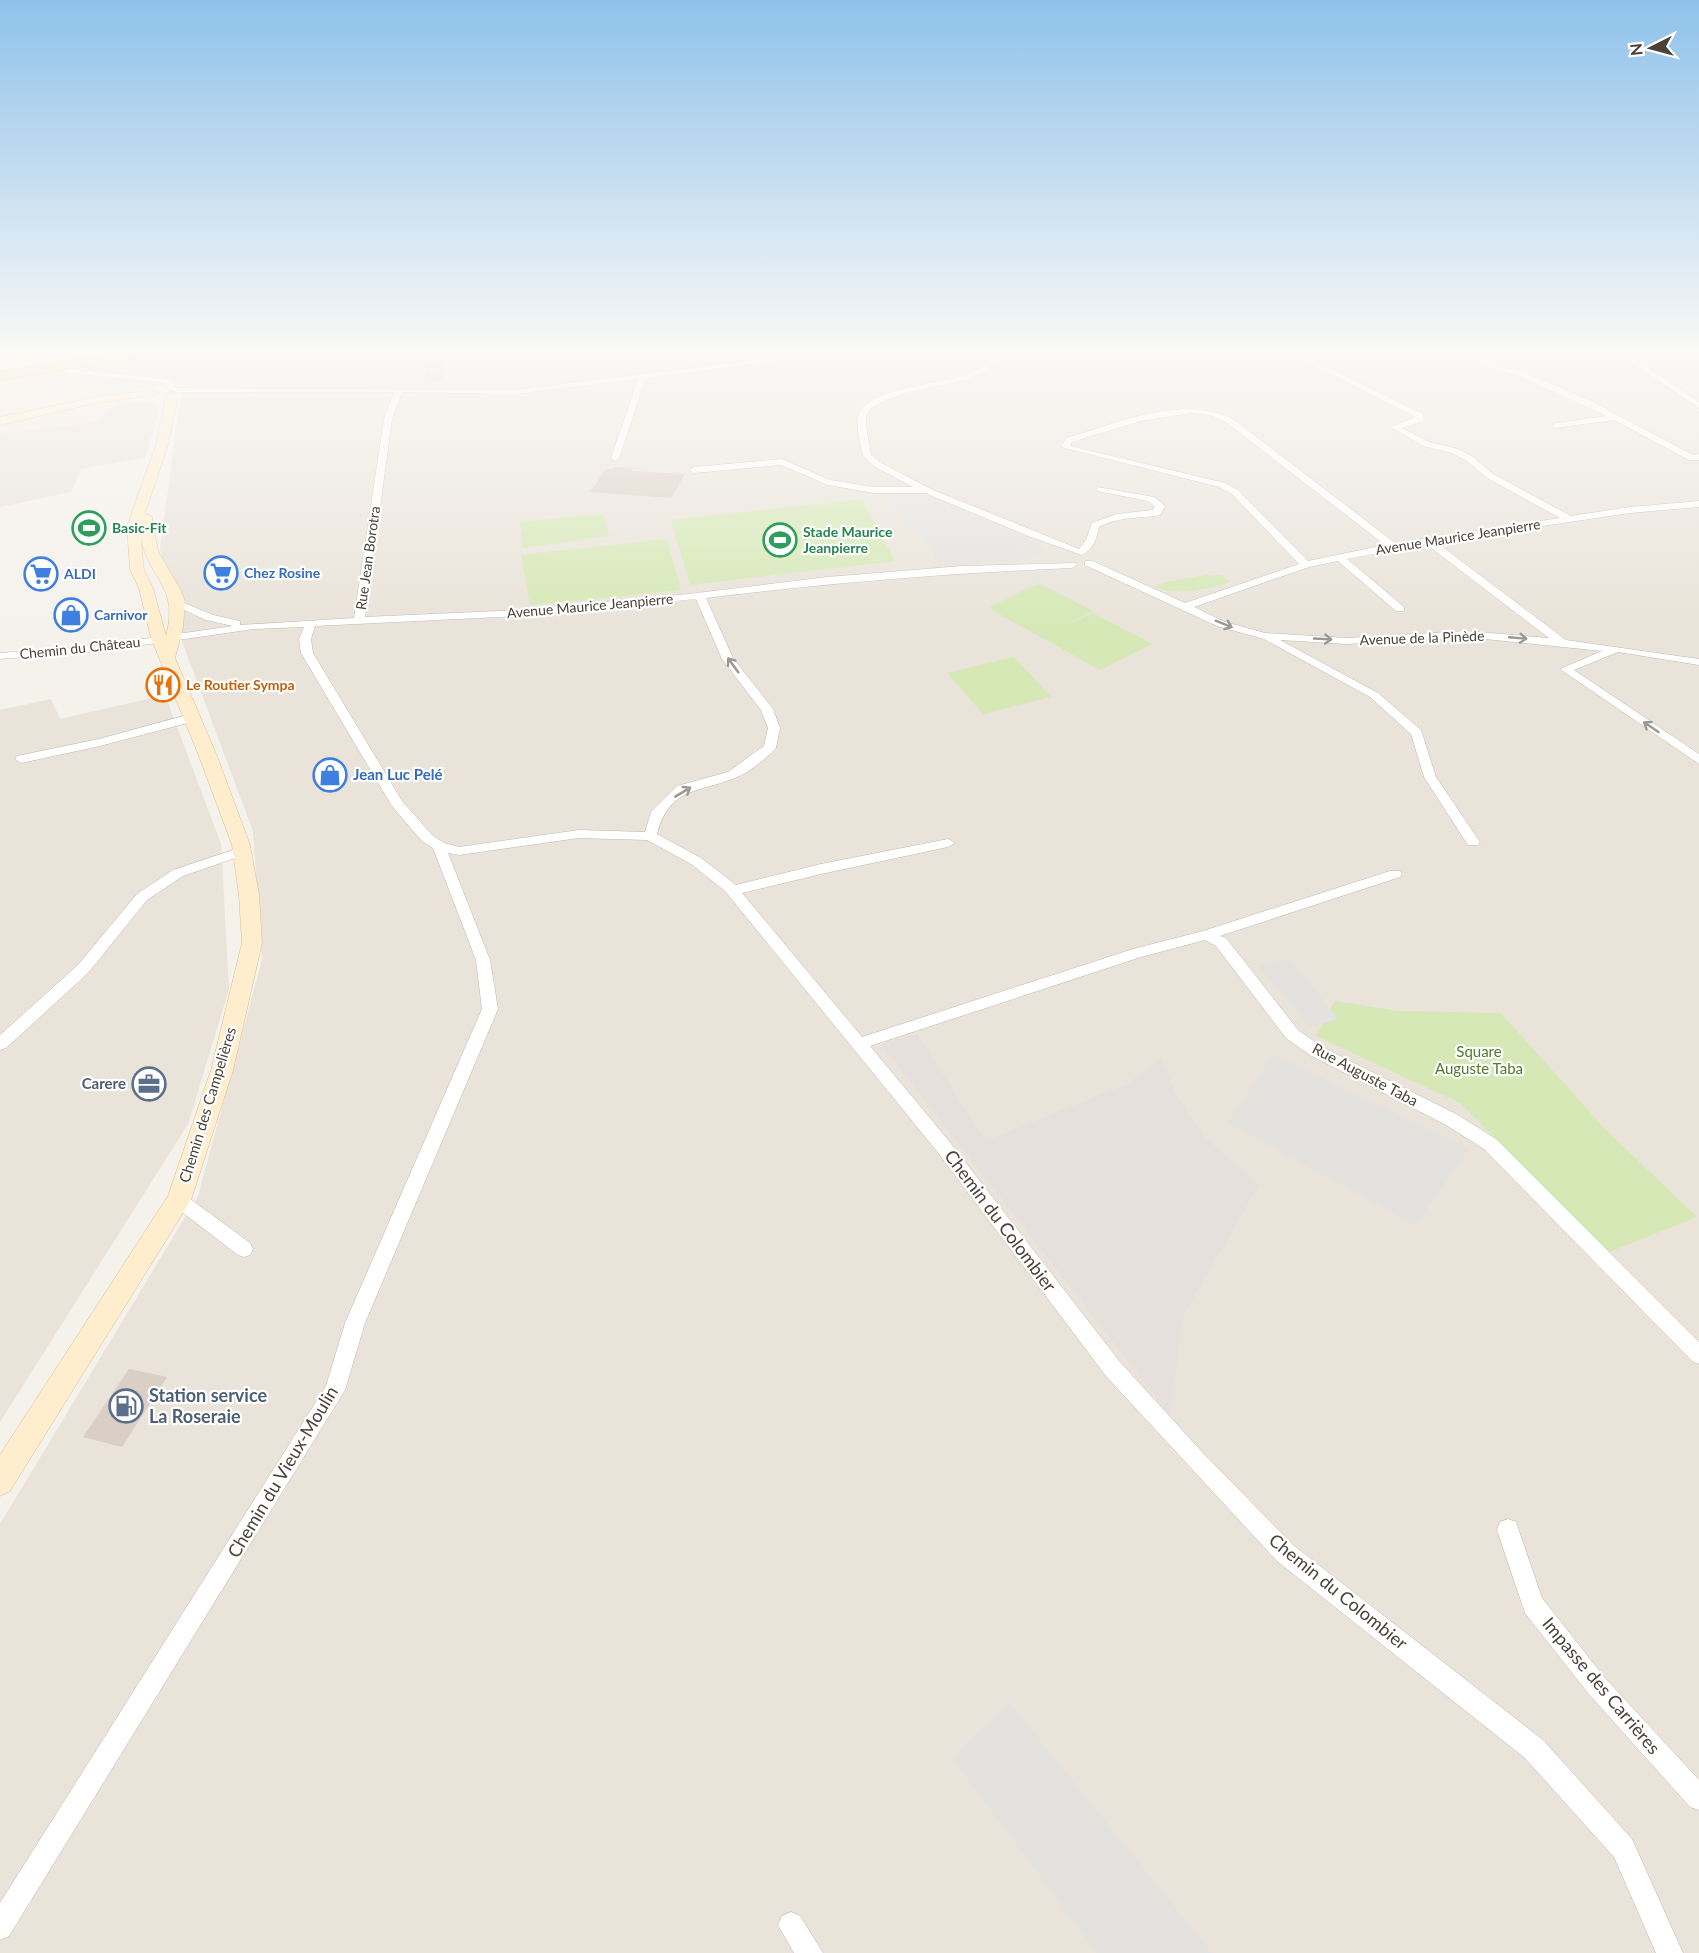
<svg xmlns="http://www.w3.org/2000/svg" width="1699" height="1953" font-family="Lato,sans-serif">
<rect width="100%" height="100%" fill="#f5f1eb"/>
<g fill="#e9e3d9">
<polygon points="165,353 1699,353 1699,1953 0,1953 0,1524 198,1196 262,960 253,831 183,644 160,549 182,383 98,396 104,388 37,397 45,372"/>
<polygon points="118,401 151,402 159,410 145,458 81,469 71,492 0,507 0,433 96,422"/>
<polygon points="165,695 221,844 229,989 188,1124 0,1422 0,710 51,699 60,719"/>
</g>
<g fill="#f6e7d7">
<polygon points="0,353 83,353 0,365"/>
<polygon points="45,372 38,397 73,394 77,387 105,387 99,396 126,391 96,422 0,433 0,378"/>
</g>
<polygon fill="#e5e0dc" points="917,1034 986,1141 1127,1084 1161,1059 1177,1096 1203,1136 1259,1185 1184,1314 1170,1415 881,1044"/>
<g fill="#d5e8b5">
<polygon points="862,499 895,561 690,585 671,520"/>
<polygon points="603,514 609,536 522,548 520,522"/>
<polygon points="667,539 681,590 530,605 521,555"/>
<path d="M1206 575H1221L1230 582C1206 590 1176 596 1153 587L1166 582Z"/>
<polygon points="1039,583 1093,611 1059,629 1093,613 1152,644 1100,670 992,610 990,607"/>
<polygon points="1014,657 1051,697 983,714 947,673"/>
<polygon points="1335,1001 1398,1011 1501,1013 1603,1127 1697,1217 1609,1252 1460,1103 1316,1036"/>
</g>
<g fill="#e4e2df">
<polygon points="924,493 1024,536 1040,544 1044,552 1028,559 938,566 929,545 878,494"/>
<polygon points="1290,958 1338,1019 1310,1027 1258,966"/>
<polygon points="1273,1054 1469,1149 1415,1225 1228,1123"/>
<polygon points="1009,1702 1212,1953 1097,1953 952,1758"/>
</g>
<g fill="#dacfc4">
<polygon points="443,359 444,381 425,383 425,360"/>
<polygon points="614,467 633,468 631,471 685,474 671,498 590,492 606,469 612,469"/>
<polygon points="129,1369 167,1377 122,1447 83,1437"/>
</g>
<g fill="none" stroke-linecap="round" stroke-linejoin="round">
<defs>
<g id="street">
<path d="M809 353H835L646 378 619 458 615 461 611 458 638 379 515 394 402 392 392 419 365 617 520 610 689 594 827 577 962 566 1076 563 1077 565 1072 568C949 573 828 583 706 598L733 658 773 709 780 728 776 748C767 758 748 773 735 778 697 793 670 787 657 834L701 858 736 885 821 864 948 839 955 843 948 847 821 874 742 893 862 1037 1133 949 1203 931 1390 871H1400L1402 874 1400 877 1220 936 1226 938 1298 1030 1322 1047 1458 1115 1496 1139 1699 1342V1364L1692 1361 1484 1149 1446 1125 1310 1055 1286 1038 1216 946 1205 940 1141 957 870 1046 948 1140 1120 1362 1202 1452 1293 1545 1543 1740 1632 1839 1683 1953H1656L1614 1857 1525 1758 1277 1561 1106 1376 936 1150 725 891 691 864 647 840 579 838 459 855 448 853 490 960 498 1009 365 1323 345 1390 9 1936 0 1940V1903L326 1386 345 1323 482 1009 476 960 433 848 422 841 392 806 301 653 299 639 304 627 254 629 101 651 0 659V653L101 645 233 626 206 620 173 605V601L177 600 213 615 240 621V625L354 618 384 419 394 392H177L169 390 165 383 69 373 65 371 69 369 165 379 172 380 176 388 515 390ZM696 599 722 659 761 710 768 728 764 746 728 772 677 786 651 812 645 832 579 830 459 847 444 843 432 835 402 801 313 653 311 639 315 626 520 616Z"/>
<path d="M997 353H1005C996 365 982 375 967 379 948 386 869 394 866 418 865 429 870 444 871 455L881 463 933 490 1079 549 1086 540 1092 523 1117 514 1153 510 1155 507 1148 501 1097 491V487L1154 497 1165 506 1160 515C1139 519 1119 516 1099 527 1097 538 1093 550 1082 555L1028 536 925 493H874L828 485 781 465 694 473 689 470 694 467 782 459 830 480 874 487H913L875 467 863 456C861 445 855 425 859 414 871 387 936 385 962 376 975 372 988 363 997 353Z"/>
<path d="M1288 353H1298L1423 414 1424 421 1402 428 1429 442 1458 449 1473 457 1493 474 1571 516 1630 507 1699 501V507L1630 513 1436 542 1566 640 1699 659V665L1618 652 1574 670 1699 754V764L1560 669 1602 651 1466 637 1347 644 1280 640 1378 693 1421 730 1436 777 1480 842 1478 845H1468L1424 777 1411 734 1370 697 1264 639 1217 626 1085 565V561H1093L1185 603 1299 564 1232 494 1219 487 1061 447 1066 438C1119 423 1179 394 1233 419L1395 543 1560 518 1487 478 1467 461 1452 453 1423 446 1391 427 1416 417ZM1192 413 1210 415 1227 423 1385 545 1308 561 1238 490 1225 483 1070 446 1072 442 1141 421ZM1426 544 1549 638 1466 631 1347 638 1265 633 1225 622 1194 607 1309 567 1338 561 1396 611H1404V607L1347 559Z"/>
<polygon points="1465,353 1475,353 1501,367 1522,371 1589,400 1693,455 1699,454 1699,460 1689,460 1614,420 1554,428 1554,424 1557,423 1606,416 1517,375 1496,371"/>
<polygon points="1617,353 1626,353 1699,402 1699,408"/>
<polygon points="191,714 197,718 195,721 100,746 21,763 15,759 17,756 99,739"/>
<polygon points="242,847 247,848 249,851 247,854 183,876 147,900 88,973 6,1048 0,1050 0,1035 78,965 137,894 173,870"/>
<polygon points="179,1193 185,1195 250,1243 253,1249 250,1255 244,1257 238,1255 173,1205 170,1200 173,1195"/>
<polygon points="1508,1519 1516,1522 1542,1598 1604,1677 1699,1780 1699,1810 1690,1807 1588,1693 1525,1613 1497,1530 1500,1522"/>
<polygon points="791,1912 800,1916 823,1953 794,1953 778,1925 782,1916"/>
</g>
<g id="secondary">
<polygon points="152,390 158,393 156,395 96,403 0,425 0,417 96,397"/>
<path d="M172 392 178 395 168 445 145 513 152 517 158 551 180 589 185 601 183 627 175 658 217 756 250 845 259 895 262 943 233 1070 191 1200 10 1491 0 1496V1455L168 1196 211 1070 242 943 239 895 232 845 199 756 151 638 139 588 130 570 127 526 156 445 166 395ZM141 540C151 582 179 586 166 636L153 588 144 570Z"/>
</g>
<polygon id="primary" points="118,353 150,353 144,357 0,380 0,372"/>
</defs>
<use href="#street" stroke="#c1b9ae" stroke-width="1"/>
<use href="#secondary" stroke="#d4c19b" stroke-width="1"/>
<use href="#primary" stroke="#e2b76c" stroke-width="2"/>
<use href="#street" fill="#fff" fill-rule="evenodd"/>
<use href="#secondary" fill="#feeecd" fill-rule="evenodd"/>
<use href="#primary" fill="#fcdb9d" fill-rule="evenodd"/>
</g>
<defs><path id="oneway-shaft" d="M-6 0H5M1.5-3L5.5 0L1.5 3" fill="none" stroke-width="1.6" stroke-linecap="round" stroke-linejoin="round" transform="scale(1.5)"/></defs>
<g stroke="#9b9792">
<use href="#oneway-shaft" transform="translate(1224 624) rotate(22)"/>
<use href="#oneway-shaft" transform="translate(1518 638) rotate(5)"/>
<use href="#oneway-shaft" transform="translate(1323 639) rotate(3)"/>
<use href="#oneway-shaft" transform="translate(733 665) rotate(-126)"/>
<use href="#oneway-shaft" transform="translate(1651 727) rotate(-146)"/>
<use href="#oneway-shaft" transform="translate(683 792) rotate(-31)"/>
</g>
<linearGradient id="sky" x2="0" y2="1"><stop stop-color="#8fc2eb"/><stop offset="0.56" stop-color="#faf9f6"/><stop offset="1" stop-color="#faf9f6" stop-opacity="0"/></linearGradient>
<rect width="1699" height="627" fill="url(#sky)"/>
<defs>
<symbol id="stadium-ring" viewBox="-11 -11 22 22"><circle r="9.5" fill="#fff" stroke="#2e9e5b" stroke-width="1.5"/><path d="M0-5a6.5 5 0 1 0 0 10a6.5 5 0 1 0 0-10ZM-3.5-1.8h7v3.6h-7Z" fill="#2e9e5b"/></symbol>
<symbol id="supermarket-ring" viewBox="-11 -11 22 22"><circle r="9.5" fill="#fff" stroke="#3f7fe0" stroke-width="1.5"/><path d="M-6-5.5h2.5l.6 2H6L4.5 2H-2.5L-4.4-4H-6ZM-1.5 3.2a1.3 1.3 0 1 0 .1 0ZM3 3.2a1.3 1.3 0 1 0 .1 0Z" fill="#3f7fe0"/></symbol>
<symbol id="shop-ring" viewBox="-11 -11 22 22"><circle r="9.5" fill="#fff" stroke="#3f7fe0" stroke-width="1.5"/><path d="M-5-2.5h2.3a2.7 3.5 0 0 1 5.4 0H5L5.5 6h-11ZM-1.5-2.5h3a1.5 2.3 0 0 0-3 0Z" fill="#3f7fe0"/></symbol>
<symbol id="restaurant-ring" viewBox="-11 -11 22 22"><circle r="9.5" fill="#fff" stroke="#e8710a" stroke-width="1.5"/><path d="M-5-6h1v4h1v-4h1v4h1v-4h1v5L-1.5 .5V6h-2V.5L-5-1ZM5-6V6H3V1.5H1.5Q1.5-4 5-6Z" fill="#e8710a"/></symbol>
<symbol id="office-ring" viewBox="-11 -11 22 22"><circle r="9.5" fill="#fff" stroke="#5c6f8a" stroke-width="1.5"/><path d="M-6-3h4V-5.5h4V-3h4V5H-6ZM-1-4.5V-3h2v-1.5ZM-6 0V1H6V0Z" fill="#5c6f8a"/></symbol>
<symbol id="fuel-ring" viewBox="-11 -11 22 22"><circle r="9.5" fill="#fff" stroke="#5c6f8a" stroke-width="1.5"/><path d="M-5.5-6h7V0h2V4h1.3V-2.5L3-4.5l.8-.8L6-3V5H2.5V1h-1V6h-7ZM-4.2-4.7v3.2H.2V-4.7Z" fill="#5c6f8a"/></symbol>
</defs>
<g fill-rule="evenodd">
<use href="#stadium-ring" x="70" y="509" width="38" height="38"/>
<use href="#stadium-ring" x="761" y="521" width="38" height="38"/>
<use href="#supermarket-ring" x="202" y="554" width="38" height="38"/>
<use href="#supermarket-ring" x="22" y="555" width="38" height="38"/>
<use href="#shop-ring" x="52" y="596" width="38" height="38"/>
<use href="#restaurant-ring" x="144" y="666" width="38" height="38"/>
<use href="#shop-ring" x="311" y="756" width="38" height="38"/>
<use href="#office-ring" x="130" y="1065" width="38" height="38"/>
<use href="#fuel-ring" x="107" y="1387" width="38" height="38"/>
</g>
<g text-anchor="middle" stroke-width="4.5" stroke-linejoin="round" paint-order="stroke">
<g font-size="14" font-weight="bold" fill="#27864d" stroke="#fff" text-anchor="start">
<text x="112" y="533">Basic-Fit</text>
<text x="803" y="537">Stade Maurice<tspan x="803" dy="16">Jeanpierre</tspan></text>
</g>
<g font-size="14" fill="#4a4239" stroke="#fff">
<text transform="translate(1458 537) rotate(-9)" y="5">Avenue Maurice Jeanpierre</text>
<text transform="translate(368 558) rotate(-82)" y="5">Rue Jean Borotra</text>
<text transform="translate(590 606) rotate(-5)" y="5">Avenue Maurice Jeanpierre</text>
<text transform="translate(1422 638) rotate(-2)" y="5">Avenue de la Pinède</text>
<text transform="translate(80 648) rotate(-6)" y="5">Chemin du Château</text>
</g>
<g font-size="14" font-weight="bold" fill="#366cbe" stroke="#fff" text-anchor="start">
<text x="244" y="578">Chez Rosine</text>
<text x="64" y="579">ALDI</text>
<text x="94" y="620">Carnivor</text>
</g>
<g font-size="14" font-weight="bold" fill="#c56008" stroke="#fff" text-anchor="start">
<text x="186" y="690">Le Routier Sympa</text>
</g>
<g font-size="15" font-weight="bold" fill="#366cbe" stroke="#fff" text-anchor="start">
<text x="353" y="780">Jean Luc Pelé</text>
</g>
<g font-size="15" fill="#4f7b2c" stroke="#fff">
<text x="1479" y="1057">Square<tspan x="1479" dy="17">Auguste Taba</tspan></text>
</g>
<g font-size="15" fill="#4a4239" stroke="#fff">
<text transform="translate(1365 1075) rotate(28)" y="5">Rue Auguste Taba</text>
<text transform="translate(208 1105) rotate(-73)" y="5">Chemin des Campelières</text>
</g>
<g font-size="15" font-weight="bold" fill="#4e5e75" stroke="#fff" text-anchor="end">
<text x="126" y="1089">Carere</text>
</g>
<g font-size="18" fill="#4a4239" stroke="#fff">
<text transform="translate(1000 1221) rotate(53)" y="6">Chemin du Colombier</text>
<text transform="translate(283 1472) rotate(-59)" y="6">Chemin du Vieux-Moulin</text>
<text transform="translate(1338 1592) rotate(39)" y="6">Chemin du Colombier</text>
<text transform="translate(1601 1686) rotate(50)" y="6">Impasse des Carrières</text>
</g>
<g font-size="18" font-weight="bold" fill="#4e5e75" stroke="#fff" text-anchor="start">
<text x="149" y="1402">Station service<tspan x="149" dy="21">La Roseraie</tspan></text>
</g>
</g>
<g transform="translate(1651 48) rotate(264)" stroke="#ffffff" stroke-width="4.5" paint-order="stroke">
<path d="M0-4.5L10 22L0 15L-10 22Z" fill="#4a4239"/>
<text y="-9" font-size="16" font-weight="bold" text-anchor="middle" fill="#4a4239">N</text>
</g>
</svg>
